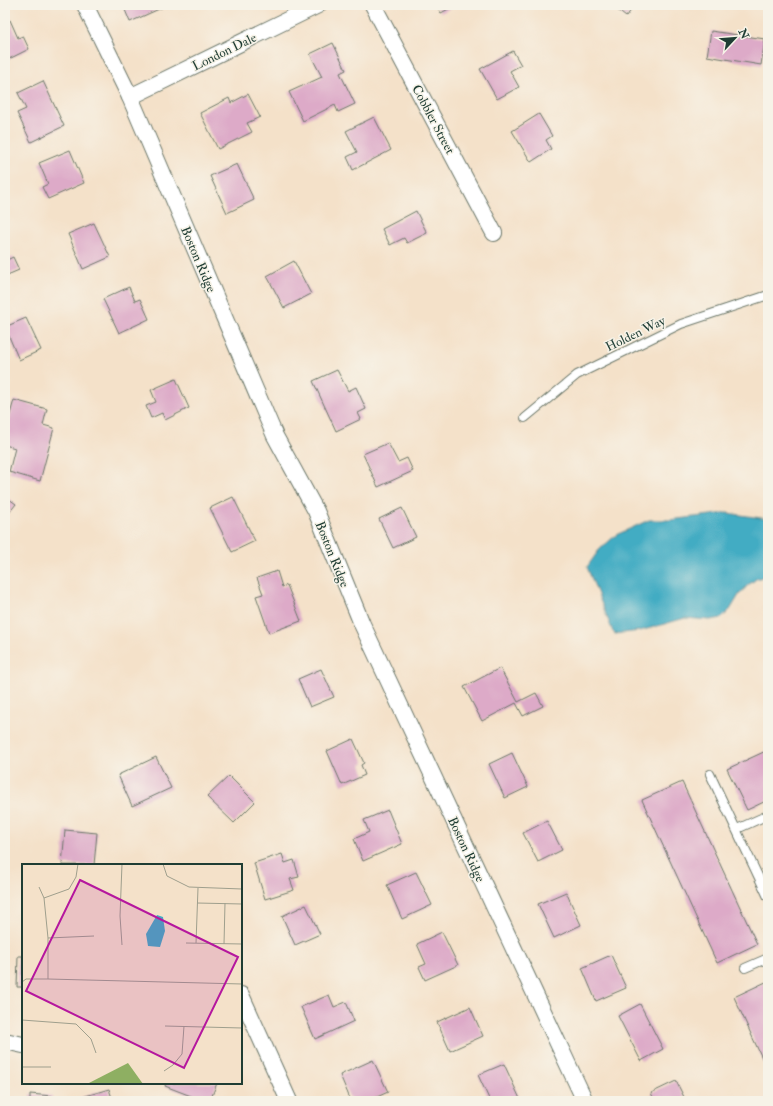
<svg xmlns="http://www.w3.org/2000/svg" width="773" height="1106" font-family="'IM FELL Double Pica',serif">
<rect width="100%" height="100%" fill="#f7f3e8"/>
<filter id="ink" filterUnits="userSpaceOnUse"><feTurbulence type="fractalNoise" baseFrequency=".025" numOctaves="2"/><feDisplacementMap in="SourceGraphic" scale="8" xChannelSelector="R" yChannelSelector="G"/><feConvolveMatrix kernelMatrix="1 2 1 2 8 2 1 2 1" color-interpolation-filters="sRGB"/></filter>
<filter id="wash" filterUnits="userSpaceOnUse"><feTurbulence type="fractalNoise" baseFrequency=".012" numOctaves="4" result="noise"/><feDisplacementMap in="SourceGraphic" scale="16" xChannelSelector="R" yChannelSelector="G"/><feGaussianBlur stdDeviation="0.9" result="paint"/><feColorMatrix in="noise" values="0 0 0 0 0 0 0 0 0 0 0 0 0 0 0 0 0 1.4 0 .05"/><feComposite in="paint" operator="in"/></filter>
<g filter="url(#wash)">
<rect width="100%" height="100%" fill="#f4e1c9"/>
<polygon fill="#43acc3" stroke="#31747c" points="727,513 768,519 768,575 756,579 747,586 739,595 730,610 722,618 710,620 685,618 640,631 615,634 613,632 587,567 599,550 616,535 649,520 669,520"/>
<g id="blocks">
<g fill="#ddaac8">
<polygon points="123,5 168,5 130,22"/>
<polygon points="436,5 456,5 441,13"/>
<polygon points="611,5 635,5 626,17"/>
<polygon points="10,20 18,38 23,36 29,49 5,61 5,22"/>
<polygon points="711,31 765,39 761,65 707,56"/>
<polygon points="333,43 346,70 340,73 355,104 338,112 335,105 303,121 289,92 322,77 310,54"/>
<polygon points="513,51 521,65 510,71 519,87 497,99 480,69"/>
<polygon points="43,81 64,126 31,142 17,113 26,109 18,93"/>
<polygon points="248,94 260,117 247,123 252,132 218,149 200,113 229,98 231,103"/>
<polygon points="539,114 552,136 546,140 551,149 531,162 512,131"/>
<polygon points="374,117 391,150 353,170 347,157 357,152 346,131"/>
<polygon points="70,150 84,183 48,199 42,187 48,184 39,163"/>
<polygon points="237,164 254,200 227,213 210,176"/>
<polygon points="416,211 427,233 407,243 404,238 390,245 382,229"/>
<polygon points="94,223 110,257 83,269 68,234"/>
<polygon points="13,257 19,270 5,276 8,281 5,283 5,261"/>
<polygon points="294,261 311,294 284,308 267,276"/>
<polygon points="129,287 135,301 140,299 149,319 119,333 103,299"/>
<polygon points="26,318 41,350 19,360 5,327"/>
<polygon points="337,370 348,391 356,387 366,409 358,413 361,419 336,431 313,381"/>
<polygon points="176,379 189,408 165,420 162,413 151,418 146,406 156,402 151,390"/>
<polygon points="14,400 47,409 43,425 54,428 40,481 9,472 15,448 5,445 5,432"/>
<polygon points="388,443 398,462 407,458 413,471 378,487 363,454"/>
<polygon points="5,496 16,504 5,518"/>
<polygon points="233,497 255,541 232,552 210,508"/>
<polygon points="402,508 416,537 393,548 379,519"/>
<polygon points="277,571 282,587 287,585 301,621 269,633 256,596 263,594 257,578"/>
<polygon points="500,668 518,702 536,693 543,706 523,716 516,703 482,721 464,687"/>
<polygon points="321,669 334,697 310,707 298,679"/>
<polygon points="353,739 364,763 361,765 365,775 342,785 327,751"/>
<polygon points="768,750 768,800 747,810 727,769"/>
<polygon points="512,753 528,787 505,798 489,764"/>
<polygon points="156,757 171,788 132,806 118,775"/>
<polygon points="229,776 255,802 234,823 207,797"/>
<polygon points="682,782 757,944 717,963 642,800"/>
<polygon points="388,810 402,844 363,861 354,839 369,832 364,820"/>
<polygon points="547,821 562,850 538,862 523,833"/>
<polygon points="65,830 97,833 94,865 62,865"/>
<polygon points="282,854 285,863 294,860 299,877 290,879 294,890 265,899 254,863"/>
<polygon points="416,872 432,905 402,919 387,885"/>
<polygon points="566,892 581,925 554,938 538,904"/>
<polygon points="306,905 320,934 295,945 282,916"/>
<polygon points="442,932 458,965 425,980 419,967 426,964 417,944"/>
<polygon points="611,955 626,988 596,1001 582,968"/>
<polygon points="18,956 23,956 23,987 17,987"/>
<polygon points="768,981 768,1071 734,997"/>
<polygon points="329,995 334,1007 346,1002 354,1021 315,1039 301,1007"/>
<polygon points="640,1004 663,1049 641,1061 618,1016"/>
<polygon points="470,1007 483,1036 450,1051 437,1022"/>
<polygon points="373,1060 388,1092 368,1101 351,1101 340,1075"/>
<polygon points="504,1064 521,1101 490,1101 478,1075"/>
<polygon points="676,1081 686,1101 655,1101 651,1093"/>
<polygon points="166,1083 217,1083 210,1101 204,1101 165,1086"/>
<polygon points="109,1089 113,1101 80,1101 79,1098"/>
<polygon points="30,1094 52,1096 52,1101 30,1101"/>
</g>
</g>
</g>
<g filter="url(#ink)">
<use href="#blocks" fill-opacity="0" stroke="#6a7668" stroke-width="1"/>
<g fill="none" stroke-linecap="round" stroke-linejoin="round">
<defs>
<g id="service">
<polyline points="525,418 577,375 681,324 768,295"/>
<polyline points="710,774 768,897"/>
<polyline points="737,829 768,815"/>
<polyline points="745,968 768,958"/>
</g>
<g id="minor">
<polyline points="85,5 130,97 275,436 316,511 362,624 585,1101"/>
<polyline points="373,5 494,233"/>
<polyline points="130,97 318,5"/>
<polyline points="241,995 289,1101"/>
<polyline points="5,1041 23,1045"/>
</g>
</defs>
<use href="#service" stroke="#6a7668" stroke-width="10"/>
<use href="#minor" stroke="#6a7668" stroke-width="18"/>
<use href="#service" stroke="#fff" stroke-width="8"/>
<use href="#minor" stroke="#fff" stroke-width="16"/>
</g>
</g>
<g text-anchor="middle" stroke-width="3" stroke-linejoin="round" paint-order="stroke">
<g font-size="13" fill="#1f3d34" stroke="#f7f3e8">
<text transform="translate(224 51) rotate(-26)" y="5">London Dale</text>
<text transform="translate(434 119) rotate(62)" y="5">Cobbler Street</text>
<text transform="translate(199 259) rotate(67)" y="5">Boston Ridge</text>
<text transform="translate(635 333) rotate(-26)" y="5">Holden Way</text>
<text transform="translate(333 554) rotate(68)" y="5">Boston Ridge</text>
<text transform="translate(467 849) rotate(65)" y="5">Boston Ridge</text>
</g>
</g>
<g transform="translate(22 864)">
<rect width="220" height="220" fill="#f4e1c9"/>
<path d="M106 199 121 220H65Z" fill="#8eaf62"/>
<path d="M135 51 141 53 143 67 138 83 126 82 124 70Z" fill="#43acc3"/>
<path fill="none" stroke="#9f9f8d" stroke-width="1" d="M141 0 145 12 167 23 220 25M154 0H172M196 0H210M17 23 22 34M22 34 26 74V115M22 34 47 25 54 13 56 0M175 39 220 40M26 74 72 72M164 79 220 80M174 79 176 24M202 80 203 39M100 81 98 52 100 0M0 118 4 115H26L220 120M0 156 54 160 69 175 74 189M143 162 220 164M0 203H29M142 207 151 201 160 190 162 162"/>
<path fill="#b5179e" fill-opacity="0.15" stroke="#b5179e" stroke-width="2" d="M58 16 216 93 162 204 4 127Z"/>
<rect width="220" height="220" fill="none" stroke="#1f3d34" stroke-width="2"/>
</g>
<rect width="773" height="1106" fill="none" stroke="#f7f3e8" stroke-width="20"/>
<g transform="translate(735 38) rotate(64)" stroke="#f7f3e8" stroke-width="3" paint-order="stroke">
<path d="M0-3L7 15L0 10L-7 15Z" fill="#1f3d34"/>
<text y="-6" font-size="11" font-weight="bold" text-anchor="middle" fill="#1f3d34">N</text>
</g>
</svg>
